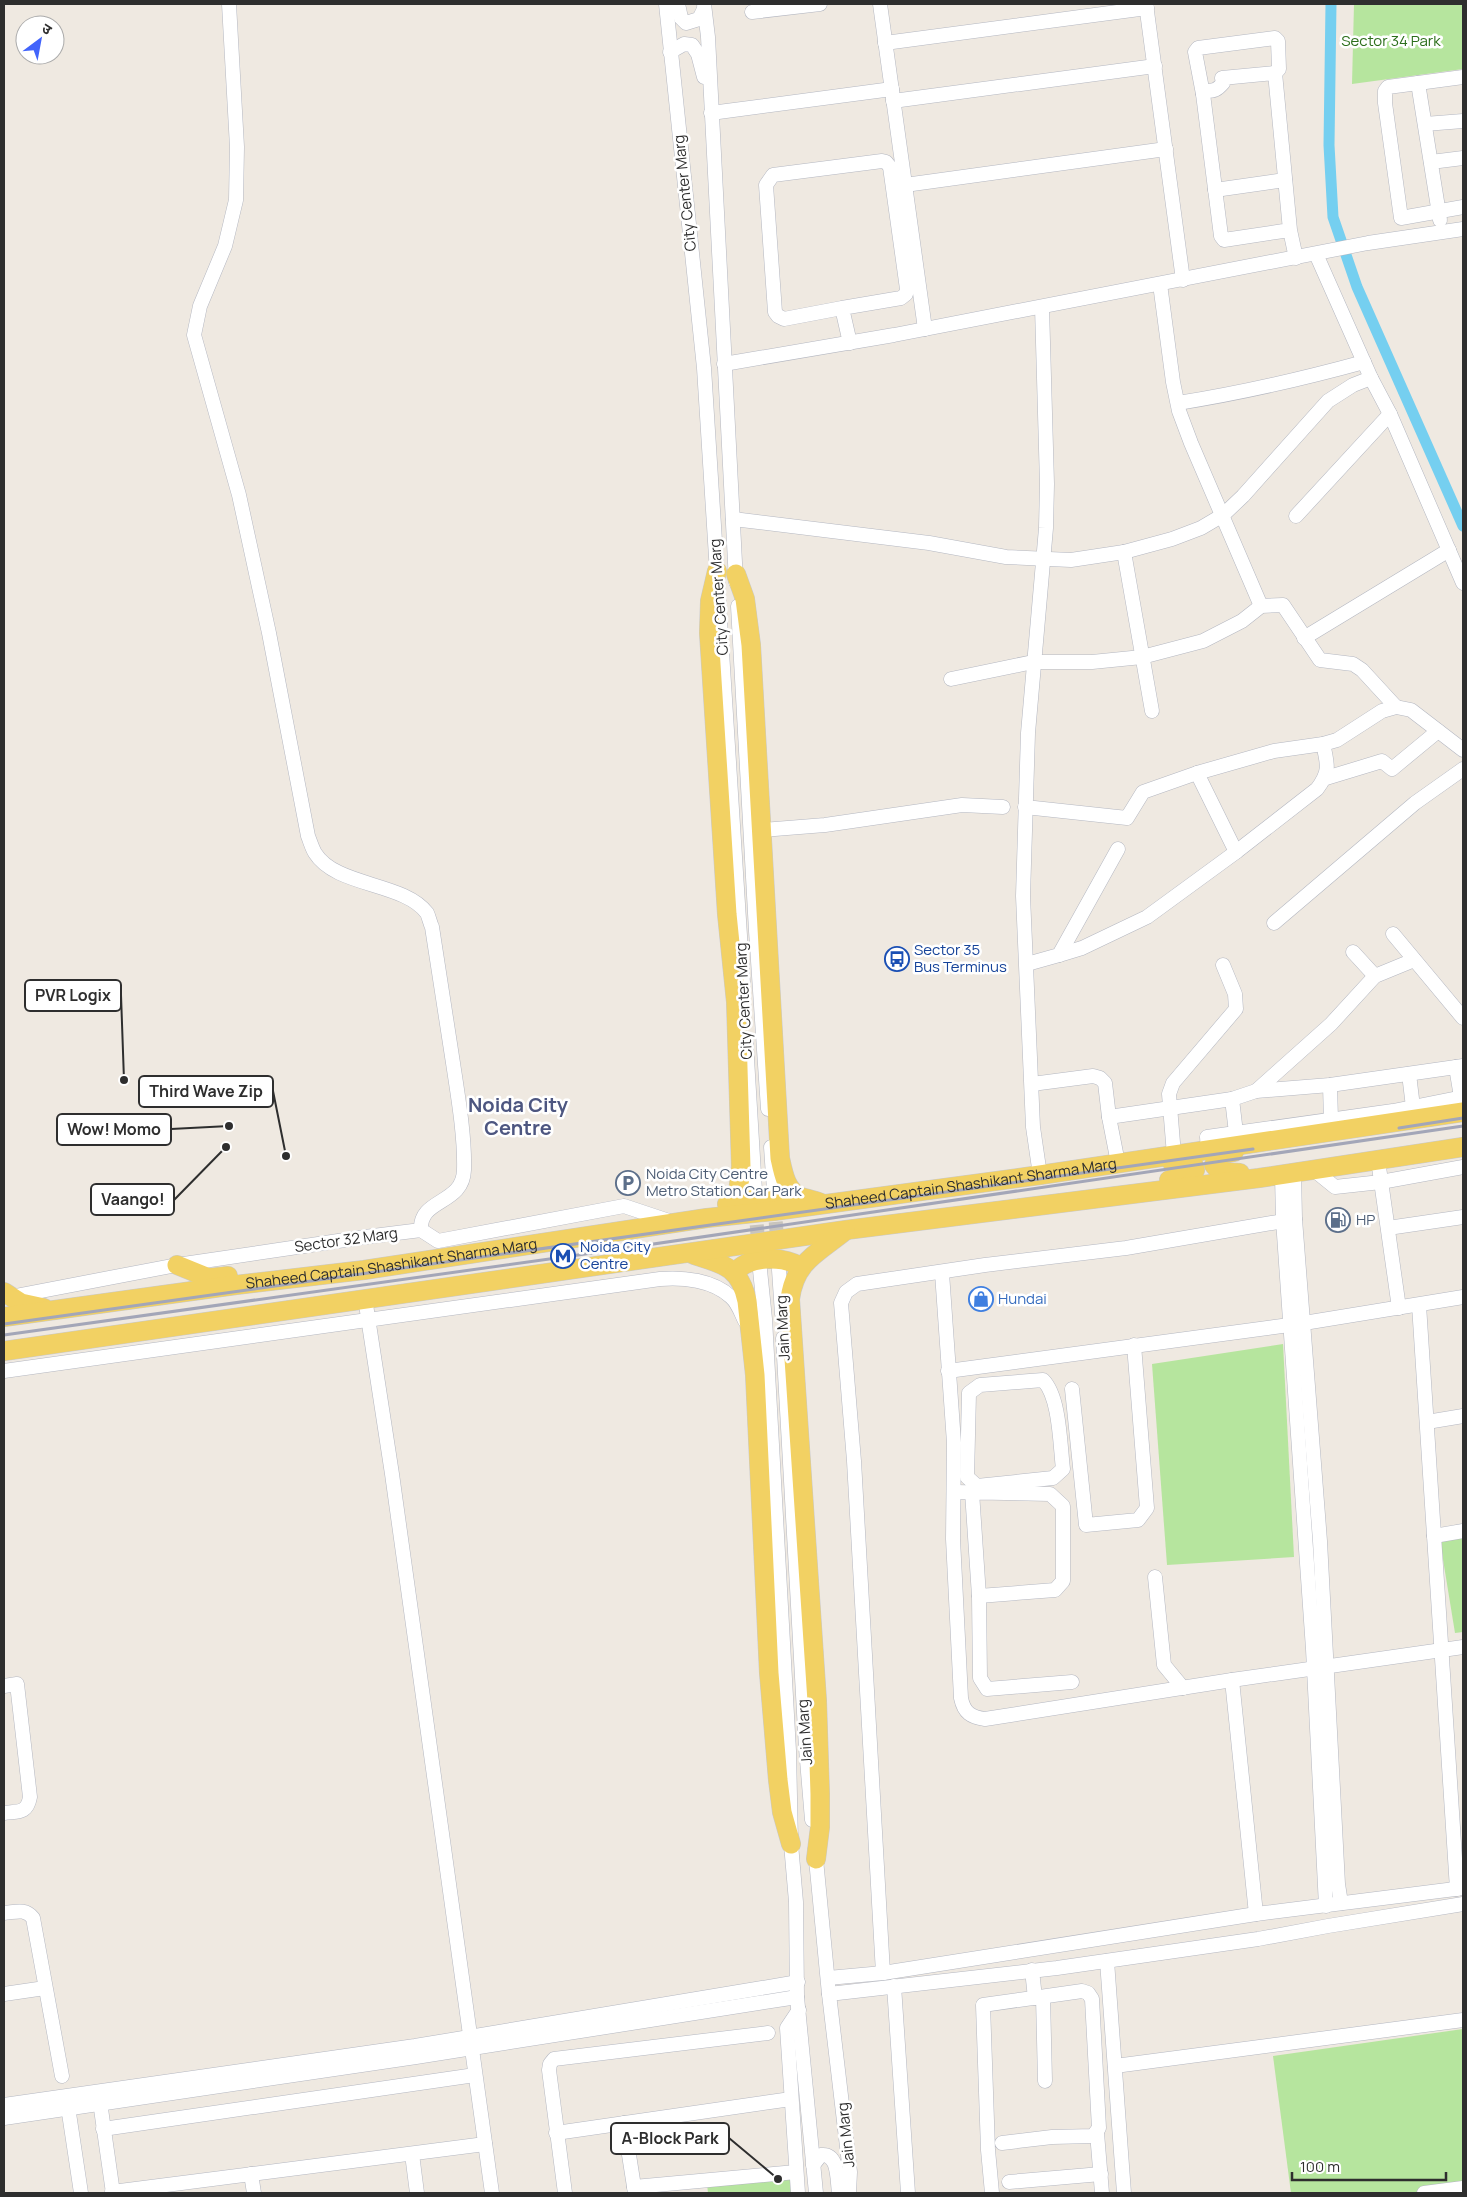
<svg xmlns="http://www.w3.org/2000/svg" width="1467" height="2197" font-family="Manrope,'Noto Sans Devanagari',sans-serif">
<rect width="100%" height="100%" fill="#efe9e1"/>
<g fill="#b6e59e">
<polygon points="1354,4 1463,4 1463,69 1352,84"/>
<polygon points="1283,1344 1294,1557 1167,1565 1152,1364"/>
<polygon points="1463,1538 1463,1632 1455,1633 1440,1541"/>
<polygon points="1463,2029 1463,2187 1421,2193 1291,2193 1273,2056"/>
<polygon points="801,2174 803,2193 708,2193 707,2184"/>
</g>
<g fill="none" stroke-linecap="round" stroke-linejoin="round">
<polyline stroke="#75cff0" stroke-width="11" points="1331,4 1329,145 1333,217 1357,287 1463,526"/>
<g stroke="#c8c4bd" stroke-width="14" stroke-dasharray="14 7" stroke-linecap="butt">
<polyline points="774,1201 778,1249"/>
<polyline points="755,1204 759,1252"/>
</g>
<defs>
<g id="minor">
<path d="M229 4 237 147 236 200 225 246 200 306 194 335 239 495 269 633 308 836C310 841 312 848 315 853 336 887 404 882 427 913 429 917 430 923 432 927 439 973 446 1018 453 1063 458 1096 465 1137 464 1170 463 1205 419 1198 421 1230"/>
<polyline points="666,4 704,368 743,983"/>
<polyline points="678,4 681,18 686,23 699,19 704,9"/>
<polyline points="704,4 708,37 736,582"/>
<polyline points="880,4 925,329"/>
<polyline points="1146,4 1183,280"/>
<polyline points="752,12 820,4"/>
<polyline points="885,43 1147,8"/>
<polyline points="670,52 684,44 692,45 698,54 704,77"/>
<polyline points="1463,77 1388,87 1385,91 1385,103 1401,218 1463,207"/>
<polyline points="1418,83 1440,220"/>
<polyline points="1203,94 1195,52 1198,48 1275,38 1278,41 1279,69 1275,73"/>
<polyline points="893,101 1155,66"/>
<polyline points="711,113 892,89"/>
<polyline points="1425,124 1463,121"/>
<polyline points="1431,162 1463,158"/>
<polyline points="905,185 1166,149"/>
<polyline points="1215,190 1285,180"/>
<path d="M1290 230 1224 240 1221 236 1203 94 1206 91C1214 91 1217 90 1223 83L1222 78 1275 73 1290 230 1296 258"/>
<polyline points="1316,254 1371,378 1390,414 1463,583"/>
<polyline points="1160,284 1173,382 1179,411 1191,443 1261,606"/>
<polyline points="842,308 784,319 778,316 775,312 766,185 773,175 882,161 886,162 890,167 907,289 906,294 901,298 842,308 850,343"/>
<polyline points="724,364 894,335 1368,243 1463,229"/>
<path d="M1178 403C1241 393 1302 379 1364 362"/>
<polyline points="1296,516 1390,414"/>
<polyline points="733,519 929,543 1006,557 1071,560 1124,552 1172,539 1201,528 1223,515 1243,496 1328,401 1353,385 1371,378"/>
<polyline points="1124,552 1152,711"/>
<polyline points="738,606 756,931 768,1109"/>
<polyline points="1304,638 1449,550"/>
<polyline points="951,679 1033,662 1092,662 1142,657 1203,641 1242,621 1261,606 1283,605 1320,660 1353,664 1362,670 1396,707"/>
<polyline points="1197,773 1236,852"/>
<polyline points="1326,778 1382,761 1392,769 1438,731"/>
<polyline points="1025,807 1127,818 1143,792 1197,773 1274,751 1323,744 1337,740 1382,711 1396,707 1411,710 1463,750"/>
<polyline points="762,830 825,825 962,805 1003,807"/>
<polyline points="1274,923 1415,803 1463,769"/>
<polyline points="1393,934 1463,1018"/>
<polyline points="1353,952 1375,976"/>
<path d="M1059 955 1082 948 1147 917 1236 852 1317 789C1330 772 1328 765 1323 744"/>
<polyline points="1027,964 1059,955 1118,849"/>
<polyline points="746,1042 755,1191"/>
<polyline points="1456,1067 1461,1097"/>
<polyline points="1409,1074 1413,1107"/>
<polyline points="1032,1084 1093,1076 1100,1078 1105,1083 1109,1117"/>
<polyline points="1330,1085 1331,1120"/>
<polyline points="1256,1091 1331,1024 1375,976 1414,960"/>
<polyline points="1232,1099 1236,1133"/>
<polyline points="771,1147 774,1190"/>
<polyline points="1208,1150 1207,1137 1393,1111 1463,1097"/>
<polyline points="1174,1155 1169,1094 1173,1083 1236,1009 1235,994 1223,965"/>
<polyline points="1378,1160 1399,1308"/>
<polyline points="1118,1163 1109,1117 1232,1099 1256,1091 1330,1085 1463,1066"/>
<polyline points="1314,1170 1335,1187 1381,1182 1463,1167"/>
<polyline points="1294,1173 1295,1219 1320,1541 1338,1884 1341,1903"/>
<polyline points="1040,1175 1033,1127 1023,896 1028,733 1046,528 1047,484 1042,307"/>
<polyline points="1282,1175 1283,1220 1313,1649 1326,1906"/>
<polyline points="1388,1228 1463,1217"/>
<polyline points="760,1270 765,1319 789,1751 791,1844 796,1902 797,1997 816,2193"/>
<polyline points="779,1270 782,1314"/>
<path d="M942 1273 954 1443 953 1539 961 1698C964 1713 971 1717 985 1719L1232 1680 1463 1647"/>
<polyline points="10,1297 177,1265 365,1237 421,1230 438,1241 624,1206 672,1222"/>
<polyline points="365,1298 392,1474 492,2193"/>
<polyline points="1419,1305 1457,1889"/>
<polyline points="783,1338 806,1748 812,1820"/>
<path d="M4 1371C222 1340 441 1311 660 1279 683 1277 713 1280 731 1297 738 1303 741 1313 745 1321"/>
<polyline points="948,1371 1304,1323 1463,1297"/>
<path d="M1043 1380C1060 1397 1060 1445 1063 1469L1053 1478 977 1486 967 1477 969 1393 980 1385Z"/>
<polyline points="1072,1389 1086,1525 1138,1520 1147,1508 1134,1345"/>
<polyline points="1427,1422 1463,1416"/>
<polyline points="954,1492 1050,1494 1063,1506 1063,1581 1055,1590 979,1596 972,1492"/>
<polyline points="1434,1536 1463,1531"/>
<polyline points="1155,1577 1164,1665 1183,1688"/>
<polyline points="979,1596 980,1678 987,1689 1072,1682"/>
<polyline points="1232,1680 1256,1914"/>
<path d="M4 1686 17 1684 30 1797C27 1814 18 1811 4 1813"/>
<polyline points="815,1849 829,1994 850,2172 849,2193"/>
<path d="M4 1913C16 1912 25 1908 33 1918L62 2076"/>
<polyline points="1107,1961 1124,2193"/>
<polyline points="1032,1970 1035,1998"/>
<polyline points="883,1973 854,1461 841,1303 846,1292 857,1284 985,1265 1126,1248 1295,1219"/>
<polyline points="828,1978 883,1973 1256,1914 1463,1888"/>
<polyline points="894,1986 908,2193"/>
<polyline points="4,1994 45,1988"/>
<polyline points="829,1994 1057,1968 1258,1939 1328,1926 1463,1904"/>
<polyline points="1043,1997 1045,2081"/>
<polyline points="1115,2066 1463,2020"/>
<polyline points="99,2095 113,2193"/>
<polyline points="67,2100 81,2193"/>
<polyline points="4,2105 415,2046 798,1982"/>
<polyline points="4,2118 416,2057 797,1997"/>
<polyline points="624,2123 635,2193"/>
<polyline points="103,2129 475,2075"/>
<polyline points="556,2133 791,2099"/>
<polyline points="1097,2133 1102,2193"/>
<polyline points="412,2154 417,2193"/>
<path d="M813 2165 821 2155C839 2153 837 2180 839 2193"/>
<polyline points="251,2174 254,2193"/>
<polyline points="1009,2182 1101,2174"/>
<polyline points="634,2187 796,2172"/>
<polyline points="112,2192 485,2144"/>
<polyline points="565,2193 549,2070 550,2064 554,2059 768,2033"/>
<polyline points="798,2193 787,2028 799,2010"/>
<polyline points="992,2193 988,2150 983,2005 1082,1991 1088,1993 1092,1999 1099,2128 1093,2136 1052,2137 1002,2143"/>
<polyline points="1424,2193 1463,2188"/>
</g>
<g id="major">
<polyline points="717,571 710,601 709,633 727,914 736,1002 741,1167 737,1201"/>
<path d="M736 574 745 599 751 645 780 1158C783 1172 786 1191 801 1197 807 1199 814 1200 821 1203"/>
<polyline points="1234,1152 1218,1155 1214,1165 1220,1172 1240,1173"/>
<polyline points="1169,1180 1191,1176 1195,1170 1193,1163 1186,1160 1171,1161"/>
<polyline points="727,1204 737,1201 798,1196"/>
<path d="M694 1255C723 1264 740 1267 747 1301L755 1375 769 1673 778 1780 782 1812 791 1844"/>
<polyline points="177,1265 209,1278 228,1276"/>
<path d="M735 1273C748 1255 784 1256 801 1267"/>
<polyline points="4,1292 21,1303 44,1308"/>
<path id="s1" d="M4 1317 236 1285 364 1270 707 1218 774 1211 1040 1175 1463 1112"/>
<polyline points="4,1351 846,1230 1259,1178 1463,1147"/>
<path d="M816 1859 820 1827V1794L817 1701 790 1299C795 1261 818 1253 845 1231"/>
</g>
</defs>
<use href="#minor" stroke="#b4b7c1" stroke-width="15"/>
<use href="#major" stroke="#c9c9c9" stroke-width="20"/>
<use href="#minor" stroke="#fff" stroke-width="14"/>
<use href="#major" stroke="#f2d163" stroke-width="19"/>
<g stroke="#a3a6b8" stroke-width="3">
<polyline points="1399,1128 1463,1118"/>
<polyline points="4,1324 1253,1149"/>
<polyline points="4,1335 578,1255 1463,1126"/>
</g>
</g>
<defs>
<symbol id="bus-ring" viewBox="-11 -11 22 22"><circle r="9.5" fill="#fff" stroke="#1a4fb4" stroke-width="1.5"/><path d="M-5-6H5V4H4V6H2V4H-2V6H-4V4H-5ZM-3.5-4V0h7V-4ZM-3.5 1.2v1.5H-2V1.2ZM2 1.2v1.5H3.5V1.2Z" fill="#1a4fb4"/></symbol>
<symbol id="parking-ring" viewBox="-11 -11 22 22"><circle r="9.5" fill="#fff" stroke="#5c6f8a" stroke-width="1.5"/><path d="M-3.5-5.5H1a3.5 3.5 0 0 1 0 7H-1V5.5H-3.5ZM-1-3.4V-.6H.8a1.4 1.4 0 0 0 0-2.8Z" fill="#5c6f8a"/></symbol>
<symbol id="fuel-ring" viewBox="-11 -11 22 22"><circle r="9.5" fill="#fff" stroke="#5c6f8a" stroke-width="1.5"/><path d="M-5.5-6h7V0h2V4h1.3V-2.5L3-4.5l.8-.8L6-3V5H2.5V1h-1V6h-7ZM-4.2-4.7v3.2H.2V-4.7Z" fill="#5c6f8a"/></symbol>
<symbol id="metro-ring" viewBox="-11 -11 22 22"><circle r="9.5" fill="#fff" stroke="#1a4fb4" stroke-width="1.5"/><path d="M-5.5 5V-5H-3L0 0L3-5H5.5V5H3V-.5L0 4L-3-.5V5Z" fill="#1a4fb4"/></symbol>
<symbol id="shop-ring" viewBox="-11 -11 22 22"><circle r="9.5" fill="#fff" stroke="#3f7fe0" stroke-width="1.5"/><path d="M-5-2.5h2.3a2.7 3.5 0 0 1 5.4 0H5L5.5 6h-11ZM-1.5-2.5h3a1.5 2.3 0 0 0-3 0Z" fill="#3f7fe0"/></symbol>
</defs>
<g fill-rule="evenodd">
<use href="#bus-ring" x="883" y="945" width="28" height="28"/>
<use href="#parking-ring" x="614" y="1169" width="28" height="28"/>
<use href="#fuel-ring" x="1324" y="1206" width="28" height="28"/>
<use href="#metro-ring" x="549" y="1242" width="28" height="28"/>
<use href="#shop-ring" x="967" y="1285" width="28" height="28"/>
</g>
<g text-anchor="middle" stroke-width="5" stroke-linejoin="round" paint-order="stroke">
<g font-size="15" fill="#2c6e1b" stroke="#fff">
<text x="1391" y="46">Sector 34 Park</text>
</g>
<g font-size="15" fill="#2e2e2e" stroke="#fff">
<text transform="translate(685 193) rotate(-96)" y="5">City Center Marg</text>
<text transform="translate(719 597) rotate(-94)" y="5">City Center Marg</text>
<text transform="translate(744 1001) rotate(-93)" y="5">City Center Marg</text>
<text dy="5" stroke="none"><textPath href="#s1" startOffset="976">Shaheed Captain Shashikant Sharma Marg</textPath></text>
<text transform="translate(346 1240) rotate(-8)" y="5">Sector 32 Marg</text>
<text dy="5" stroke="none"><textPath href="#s1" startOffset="391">Shaheed Captain Shashikant Sharma Marg</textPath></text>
<text transform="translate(783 1328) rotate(-93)" y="5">Jain Marg</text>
<text transform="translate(805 1732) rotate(-94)" y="5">Jain Marg</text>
<text transform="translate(846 2135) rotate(-96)" y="5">Jain Marg</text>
</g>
<g font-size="15" fill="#164399" stroke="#fff" text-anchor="start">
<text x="914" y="955">Sector 35<tspan x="914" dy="17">Bus Terminus</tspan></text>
<text x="580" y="1252">Noida City<tspan x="580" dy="17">Centre</tspan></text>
</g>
<g font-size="15" fill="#4e5e75" stroke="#fff" text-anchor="start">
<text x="646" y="1179">Noida City Centre<tspan x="646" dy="17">Metro Station Car Park</tspan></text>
<text x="1356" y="1225">HP</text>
</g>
<g font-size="15" fill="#366cbe" stroke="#fff" text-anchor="start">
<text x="998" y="1304">Hundai</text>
</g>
<g font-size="20" font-weight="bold" fill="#4d5680" stroke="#fff">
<text x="518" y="1112">Noida City<tspan x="518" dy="23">Centre</tspan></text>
</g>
</g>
<path fill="none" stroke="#2e2e2e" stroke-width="2" d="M124 1080L121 995M286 1156L273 1091M229 1126L171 1129M226 1147L174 1200M778 2179L729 2138"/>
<g fill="#2e2e2e" stroke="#fff" stroke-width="2">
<circle cx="124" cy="1080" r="5"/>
<circle cx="286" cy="1156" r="5"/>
<circle cx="229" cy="1126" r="5"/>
<circle cx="226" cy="1147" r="5"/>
<circle cx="778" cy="2179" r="5"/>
</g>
<g fill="#fff" stroke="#2e2e2e" stroke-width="2">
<rect x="25" y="980" width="96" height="31" rx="5"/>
<rect x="139" y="1076" width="134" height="31" rx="5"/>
<rect x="57" y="1114" width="114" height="31" rx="5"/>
<rect x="91" y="1184" width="83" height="31" rx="5"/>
<rect x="611" y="2123" width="118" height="31" rx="5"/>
</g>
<g font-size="16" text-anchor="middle" font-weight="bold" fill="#2e2e2e">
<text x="73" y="1001">PVR Logix</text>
<text x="206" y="1097">Third Wave Zip</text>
<text x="114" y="1135">Wow! Momo</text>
<text x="133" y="1205">Vaango!</text>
<text x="670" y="2144">A-Block Park</text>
</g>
<rect width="1467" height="2197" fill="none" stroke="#2e2e2e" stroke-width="10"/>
<g transform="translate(40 40) rotate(32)"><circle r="24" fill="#ffffff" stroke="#ababab"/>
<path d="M0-4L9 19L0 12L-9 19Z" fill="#4264fb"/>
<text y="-8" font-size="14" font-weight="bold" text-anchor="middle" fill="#2e2e2e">उ</text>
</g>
<path d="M1292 2172v8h154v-8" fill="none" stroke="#2e2e2e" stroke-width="2.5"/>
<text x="1300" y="2172" font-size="15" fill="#2e2e2e" stroke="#ffffff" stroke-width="4" paint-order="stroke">100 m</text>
</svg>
